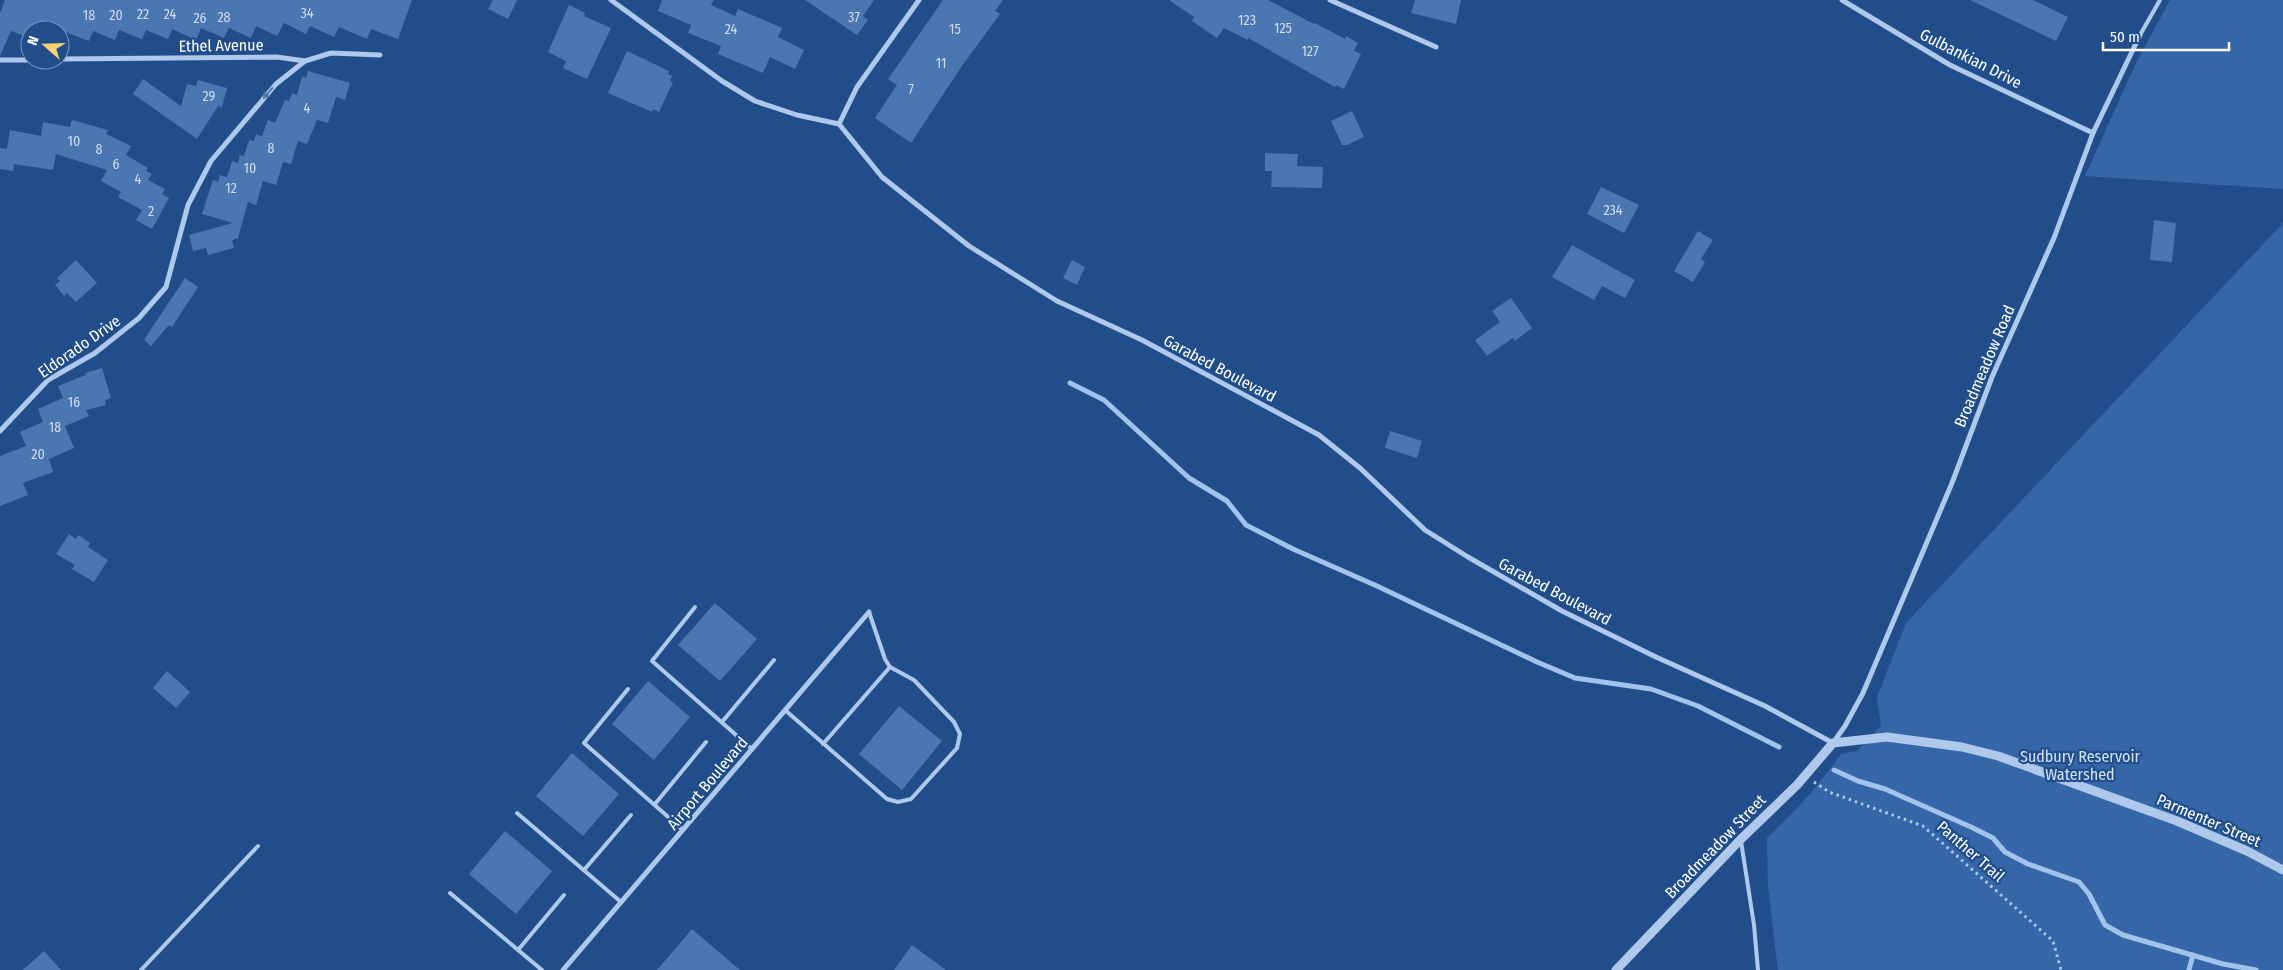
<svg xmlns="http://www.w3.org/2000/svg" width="2283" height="970" font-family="'Fira Sans Condensed',sans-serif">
<rect width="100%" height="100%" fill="#214e8b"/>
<g fill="#3567a8">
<polygon points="2170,0 2283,0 2283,189 2085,176 2135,65"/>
<path d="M2283 223V970H1778L1768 887 1767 838C1795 812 1819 785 1841 754L1857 751 1881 726 1877 697 1906 623Z"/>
</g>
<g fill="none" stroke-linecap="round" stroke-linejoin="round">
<g stroke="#a1c3ec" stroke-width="5">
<polyline points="1070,383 1104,400 1189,478 1227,501 1246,525 1293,549 1377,586 1537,662 1575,678 1651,689 1698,706 1779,747"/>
<polyline points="1834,770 1858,781 1885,789 1971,827 1993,838 2005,852 2028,864 2079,882 2089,894 2105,925 2123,935 2223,964 2256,970"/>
<polyline points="2189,970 2193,955"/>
</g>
</g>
<g fill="#4a77b2">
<polygon points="5,0 412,0 398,39 371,29 367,39 339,27 334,37 310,26 306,34 284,23 277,36 256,26 251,38 229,28 224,38 201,28 196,40 172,29 168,39 146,30 142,39 119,30 115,40 93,31 89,41 60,30 30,30 30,38 11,31 0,56 0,13"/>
<polygon points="493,0 517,0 508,19 488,9"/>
<polygon points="662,0 714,0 711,5 735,16 738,9 782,28 778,37 804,50 795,69 770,57 763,73 718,54 721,46 688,33 691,25 658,11"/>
<polygon points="805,0 874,0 863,16 868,20 857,35"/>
<polygon points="943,0 1003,0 995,11 1000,14 962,66 911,143 875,118 897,85 888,79"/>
<polygon points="1169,0 1268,0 1314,24 1315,23 1345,39 1346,36 1358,43 1354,51 1361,54 1344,89 1336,85 1335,87 1248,38 1248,40 1224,28 1217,38 1192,21 1194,17"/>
<polygon points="1415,0 1461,0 1456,24 1411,13"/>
<polygon points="1970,0 2033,0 2068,17 2056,41"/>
<polygon points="569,5 585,13 584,16 611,28 587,79 563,68 566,61 548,52"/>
<polygon points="627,51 669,71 668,74 672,76 670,81 673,82 659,112 653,109 652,112 608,93"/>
<polygon points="308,71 350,83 345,100 336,97 328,123 317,120 307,144 298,141 291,164 283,162 276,185 263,181 256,205 248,202 238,238 232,240 234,248 208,255 206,248 193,251 189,235 233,223 202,214 213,180 218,182 220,175 227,177 232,161 238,163 240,155 244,156 249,140 254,141 256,134 262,136 268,120 275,123 285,100 289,101 292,93 297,95 302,76 306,78"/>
<polygon points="143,79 181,106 187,84 196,86 198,80 227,88 222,107 218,106 197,139 133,94"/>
<polygon points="1352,111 1364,137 1347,145 1342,145 1331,121"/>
<polygon points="72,120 108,130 106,134 131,146 126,155 148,168 146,171 152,174 148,180 165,189 162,194 169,198 152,229 136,220 142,210 118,197 121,192 101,181 107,170 56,154 53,170 14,164 13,171 0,169 0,148 7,149 10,130 41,136 43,122 70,127"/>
<polygon points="1265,153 1298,154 1297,166 1323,167 1322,188 1271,187 1272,171 1265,171"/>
<polygon points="1601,187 1639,205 1624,233 1587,214"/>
<polygon points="2154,220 2176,223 2172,262 2150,260"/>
<polygon points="1698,231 1713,240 1701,259 1705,262 1693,282 1674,271"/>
<polygon points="1572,245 1635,280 1625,298 1602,286 1594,300 1552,277"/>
<polygon points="76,260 97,283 76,302 67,293 64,296 55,285 60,281 57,278"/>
<polygon points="1072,260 1085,267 1077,285 1063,278"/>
<polygon points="185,278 198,287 172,327 169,325 151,346 144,340"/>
<polygon points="1511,298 1532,328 1515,341 1513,338 1487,356 1475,340 1500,322 1492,311"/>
<polygon points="102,368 111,398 105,400 106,405 86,410 89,416 65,426 74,448 49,459 53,472 23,483 28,495 0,506 0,456 26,446 20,432 43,422 38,409 63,398 58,386 86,375 85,373"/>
<polygon points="1390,431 1422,441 1417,458 1385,448"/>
<polygon points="69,534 76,539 78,535 90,543 88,547 108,560 94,582 72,569 75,565 56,554"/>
<polygon points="715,603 757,639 720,681 678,645"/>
<polygon points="167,671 190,692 176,708 153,688"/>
<polygon points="648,681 690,717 654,760 612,724"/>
<polygon points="899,706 942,741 902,790 859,754"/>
<polygon points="572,753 619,794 583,836 536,796"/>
<polygon points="505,831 552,871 516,914 469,874"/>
<polygon points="692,929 740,970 657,970"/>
<polygon points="912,945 946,970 894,970"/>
<polygon points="44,951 61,970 23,970"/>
</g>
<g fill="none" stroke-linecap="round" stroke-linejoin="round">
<polyline stroke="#aec9eb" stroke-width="3" stroke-dasharray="2.5 4" stroke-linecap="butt" points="1814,782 1829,792 1923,826 2053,941 2061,970"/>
<g stroke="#aec9eb" stroke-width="4">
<polyline points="2140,35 2160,0"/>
<polyline points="695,607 652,661 752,749"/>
<polyline points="628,689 584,743 683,830"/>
<polyline points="785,710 887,799 898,802 911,799 957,748 960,734 954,722 914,680 890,667 885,659 869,612"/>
<polyline points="722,722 774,660"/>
<polyline points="823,744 890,667"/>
<polyline points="655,804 706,742"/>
<polyline points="517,813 621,902"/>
<polyline points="1741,841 1754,925 1758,970"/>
<polyline points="584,870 631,815"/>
<polyline points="450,893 542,970"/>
<polyline points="518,950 564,895"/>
<polyline points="141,970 258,846"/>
</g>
<g stroke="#aec9eb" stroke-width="5">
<polyline points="611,0 722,81 755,101 797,115 839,124 882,177 969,246 1057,301 1142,340 1319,435 1360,468 1425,530 1468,557 1562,611 1656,657 1765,706 1833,743 1845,726 1863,693 1952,483 1992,377 2054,238 2093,133 2140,35"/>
<polyline points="1330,0 1436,47"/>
<polyline points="1842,0 1950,65 2093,133"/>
<polyline points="60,59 277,57 305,61 331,53 380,55"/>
<polyline points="0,60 30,60"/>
<polyline points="839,124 857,87 919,0"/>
<polyline points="0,431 48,380 95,353 139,318 166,287 188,205 211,161 276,84 305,61"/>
<polyline points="563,970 869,612"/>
</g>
<polyline stroke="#aec9eb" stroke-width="9" points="1616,970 1741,839 1797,785 1833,743 1887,737 1962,747 1998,756 2177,821 2247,851 2283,870"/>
</g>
<defs><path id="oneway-solid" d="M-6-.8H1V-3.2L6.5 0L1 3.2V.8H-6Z" transform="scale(1.25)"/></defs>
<use fill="#5279ad" href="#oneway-solid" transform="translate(268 93) rotate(131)"/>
<g text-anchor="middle" stroke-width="4.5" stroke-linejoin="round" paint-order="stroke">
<g font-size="14" fill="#d2ddec">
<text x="307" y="18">34</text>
<text x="143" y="19">22</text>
<text x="170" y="19">24</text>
<text x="89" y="20">18</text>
<text x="116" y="20">20</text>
<text x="224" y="22">28</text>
<text x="854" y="22">37</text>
<text x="200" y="23">26</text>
<text x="1247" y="25">123</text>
<text x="1283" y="33">125</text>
<text x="731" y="34">24</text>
<text x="955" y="34">15</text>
<text x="1310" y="56">127</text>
<text x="941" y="68">11</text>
<text x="911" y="94">7</text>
<text x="209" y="101">29</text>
<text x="307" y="113">4</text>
<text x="74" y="146">10</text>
<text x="271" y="153">8</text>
<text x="99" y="154">8</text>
<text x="116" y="169">6</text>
<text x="250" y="173">10</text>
<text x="138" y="184">4</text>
<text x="231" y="193">12</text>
<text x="1613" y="215">234</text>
<text x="151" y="216">2</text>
<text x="74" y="407">16</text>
<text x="55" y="432">18</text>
<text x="38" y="459">20</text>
</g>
<g font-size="16" fill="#fff" stroke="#214e8b">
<text transform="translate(221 45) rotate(-1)" y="6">Ethel Avenue</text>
<text transform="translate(1971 58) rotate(27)" y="6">Gulbankian Drive</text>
<text transform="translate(79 346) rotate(-35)" y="6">Eldorado Drive</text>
<text transform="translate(1984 366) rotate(-67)" y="6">Broadmeadow Road</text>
<text transform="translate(1220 368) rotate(28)" y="6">Garabed Boulevard</text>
<text transform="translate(1555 591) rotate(28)" y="6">Garabed Boulevard</text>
<text transform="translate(707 783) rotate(-50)" y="6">Airport Boulevard</text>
<text transform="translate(2209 820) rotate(23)" y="6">Parmenter Street</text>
<text transform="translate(1715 846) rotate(-46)" y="6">Broadmeadow Street</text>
<text transform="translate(1971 851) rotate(41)" y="6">Panther Trail</text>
</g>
<g font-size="16" fill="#d2e3f8" stroke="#214e8b">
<text x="2080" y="762">Sudbury Reservoir<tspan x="2080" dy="18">Watershed</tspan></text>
</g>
</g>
<g transform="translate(45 45) rotate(290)"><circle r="24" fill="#214e8b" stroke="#7a95b9"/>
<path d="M0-4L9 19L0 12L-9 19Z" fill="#f8d26f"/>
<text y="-8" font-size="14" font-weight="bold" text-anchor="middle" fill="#ffffff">N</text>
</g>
<path d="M2103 42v8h126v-8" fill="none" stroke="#ffffff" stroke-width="2.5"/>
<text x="2110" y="42" font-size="15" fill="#ffffff" stroke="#214e8b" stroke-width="4" paint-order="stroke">50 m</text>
</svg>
